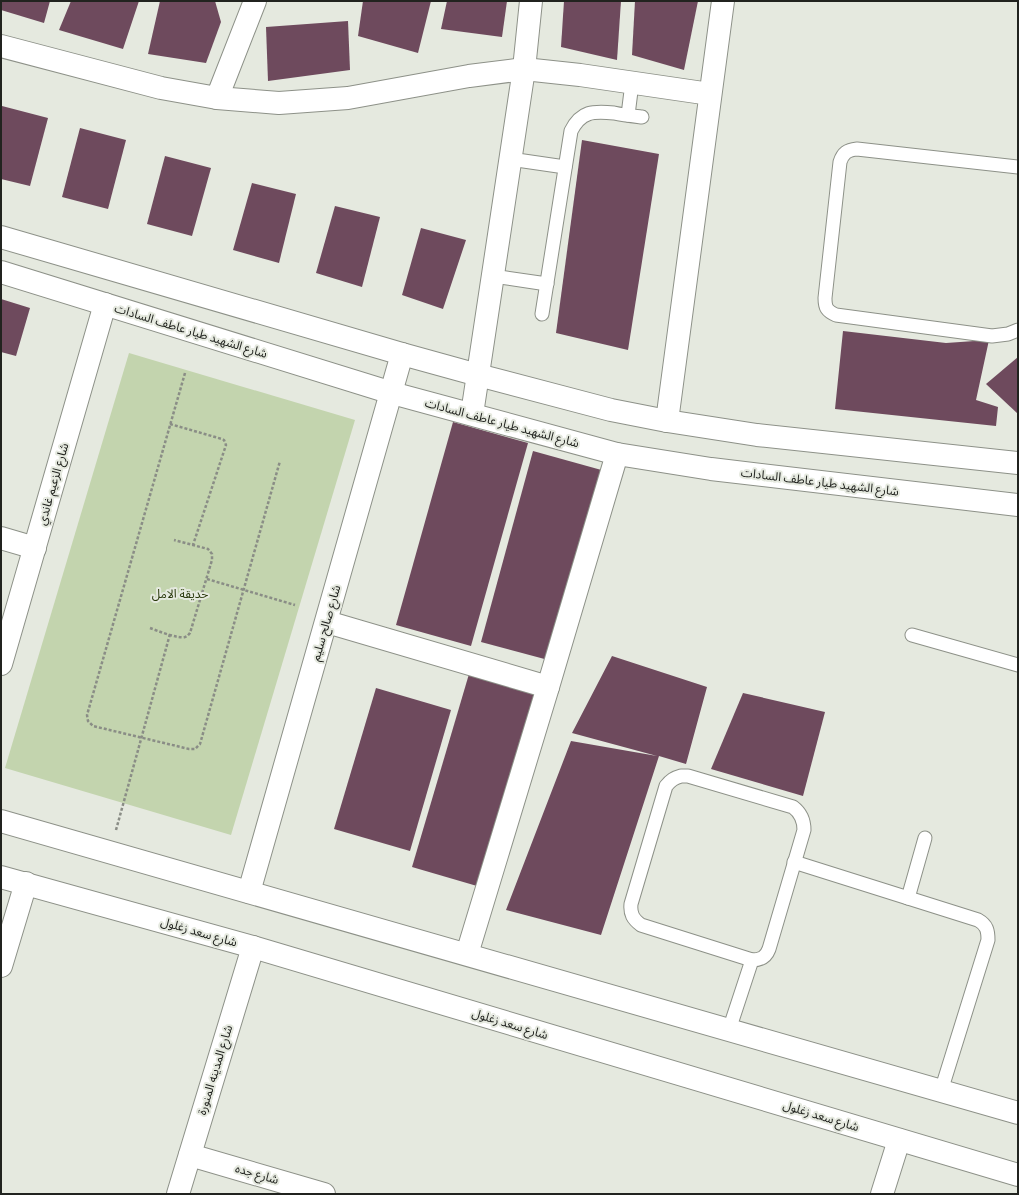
<svg xmlns="http://www.w3.org/2000/svg" width="1019" height="1195" font-family="Ubuntu,'Noto Sans Arabic',sans-serif">
<rect width="100%" height="100%" fill="#e5e9df"/>
<polygon fill="#c3d4ae" points="129,353 355,420 231,835 5,768"/>
<g fill="#6e4a5d">
<polygon points="1,1 50,1 44,23 1,10"/>
<polygon points="71,1 139,1 123,49 59,30"/>
<polygon points="160,1 215,1 221,22 206,63 148,54"/>
<polygon points="363,1 431,1 418,53 358,36"/>
<polygon points="447,1 507,1 502,37 441,29"/>
<polygon points="564,1 621,1 617,60 561,47"/>
<polygon points="635,1 698,1 684,70 632,55"/>
<polygon points="348,21 350,70 268,81 266,27"/>
<polygon points="2,106 48,118 30,186 1,179 1,110"/>
<polygon points="80,128 126,140 108,209 62,197"/>
<polygon points="582,140 659,154 628,350 556,333"/>
<polygon points="165,156 211,168 192,236 147,224"/>
<polygon points="252,183 296,194 279,263 233,250"/>
<polygon points="335,206 380,217 362,287 316,273"/>
<polygon points="421,228 466,240 443,309 402,295"/>
<polygon points="1,299 30,308 16,356 1,352"/>
<polygon points="843,331 946,343 989,340 976,400 998,407 996,426 835,409"/>
<polygon points="1018,357 1018,414 986,384"/>
<polygon points="453,422 528,443 471,646 396,625"/>
<polygon points="533,451 605,471 552,661 481,642"/>
<polygon points="612,656 707,687 686,764 659,756 601,935 506,910 571,741 657,756 572,733"/>
<polygon points="469,674 535,694 477,886 412,867"/>
<polygon points="376,688 451,710 410,851 334,829"/>
<polygon points="743,693 825,712 803,796 711,769"/>
</g>
<g fill="none" stroke-linecap="round" stroke-linejoin="round">
<defs>
<g id="lane">
<polyline points="628,115 632,83"/>
<polyline points="510,159 565,167"/>
<path d="M1018 167 857 149C847 150 843 153 840 162L825 298C825 308 827 311 836 315L992 336 1008 334 1018 330"/>
<polyline points="493,276 547,284"/>
<path d="M542 314 571 131C581 111 593 111 614 113 623 115 633 116 642 117"/>
<polyline points="912,635 1018,665"/>
<path d="M681 776H688L793 807C801 813 804 820 804 830L769 949C766 957 761 960 752 960L641 925C633 919 630 914 631 904L666 786C671 780 674 778 681 776Z"/>
<path d="M794 862 978 920C987 925 988 931 988 940L941 1091"/>
<polyline points="908,898 925,838"/>
<polyline points="729,1030 752,960"/>
</g>
<g id="street">
<polyline points="1,46 161,88 217,98 279,103 348,98 469,76 524,69 580,75 710,94"/>
<polyline points="217,98 255,1"/>
<polyline points="472,414 524,69 531,1"/>
<polyline points="667,421 723,1"/>
<polyline points="1,538 35,548"/>
<polyline points="327,622 548,687"/>
<polyline points="1,664 105,304"/>
<polyline points="249,892 402,354"/>
<polyline points="467,954 548,687 617,454"/>
<polyline points="190,1155 324,1194"/>
<polyline points="178,1194 253,947"/>
<polyline points="882,1194 899,1140"/>
</g>
<g id="secondary">
<polyline points="1,237 402,354 478,375 611,410 667,421 757,435 1018,463"/>
<polyline points="1,272 392,393 617,454 711,469 1018,505"/>
<polyline points="1,966 26,883"/>
</g>
<g id="primary">
<polyline points="1,821 1018,1113"/>
<polyline points="1,877 253,947 1018,1175"/>
</g>
</defs>
<use href="#lane" stroke="#8d9188" stroke-width="15"/>
<use href="#street" stroke="#8d9188" stroke-width="24"/>
<use href="#secondary" stroke="#8d9188" stroke-width="24"/>
<use href="#primary" stroke="#8d9188" stroke-width="24"/>
<g stroke="#8a8d86" stroke-width="2.5" stroke-dasharray="3 2" stroke-linecap="butt">
<polyline points="185,373 87,715 88,721 93,726 189,749 195,749 200,744 280,461"/>
<polyline points="170,424 222,439 224,440 226,445 193,545"/>
<polyline points="207,579 295,605"/>
<path d="M150 628C158 631 178 639 185 637 188 636 188 635 190 633L212 560V554L208 549 174 540"/>
<polyline points="116,830 170,634"/>
</g>
<use href="#lane" stroke="#fff" stroke-width="13"/>
<use href="#street" stroke="#fff" stroke-width="22"/>
<use href="#secondary" stroke="#fff" stroke-width="22"/>
<use href="#primary" stroke="#fff" stroke-width="22"/>
</g>
<g text-anchor="middle" stroke-width="4" stroke-linejoin="round" paint-order="stroke">
<g font-size="12" fill="#21231f" stroke="#e5e9df">
<text transform="translate(191 331) rotate(17)" y="4">شارع الشهيد طيار عاطف السادات</text>
<text transform="translate(502 423) rotate(15)" y="4">شارع الشهيد طيار عاطف السادات</text>
<text transform="translate(820 482) rotate(7)" y="4">شارع الشهيد طيار عاطف السادات</text>
<text transform="translate(53 484) rotate(-74)" y="4">شارع الزعيم غاندي</text>
<text transform="translate(326 623) rotate(-74)" y="4">شارع صالح سليم</text>
<text transform="translate(199 932) rotate(16)" y="4">شارع سعد زغلول</text>
<text transform="translate(510 1024) rotate(17)" y="4">شارع سعد زغلول</text>
<text transform="translate(215 1070) rotate(-73)" y="4">شارع المدينه المنورة</text>
<text transform="translate(821 1116) rotate(17)" y="4">شارع سعد زغلول</text>
<text transform="translate(257 1174) rotate(16)" y="4">شارع جده</text>
</g>
<g font-size="12" fill="#273609" stroke="#e5e9df">
<text x="180" y="598">حديقة الامل</text>
</g>
</g>
<rect width="1019" height="1195" fill="none" stroke="#21231f" stroke-width="4"/>
</svg>
